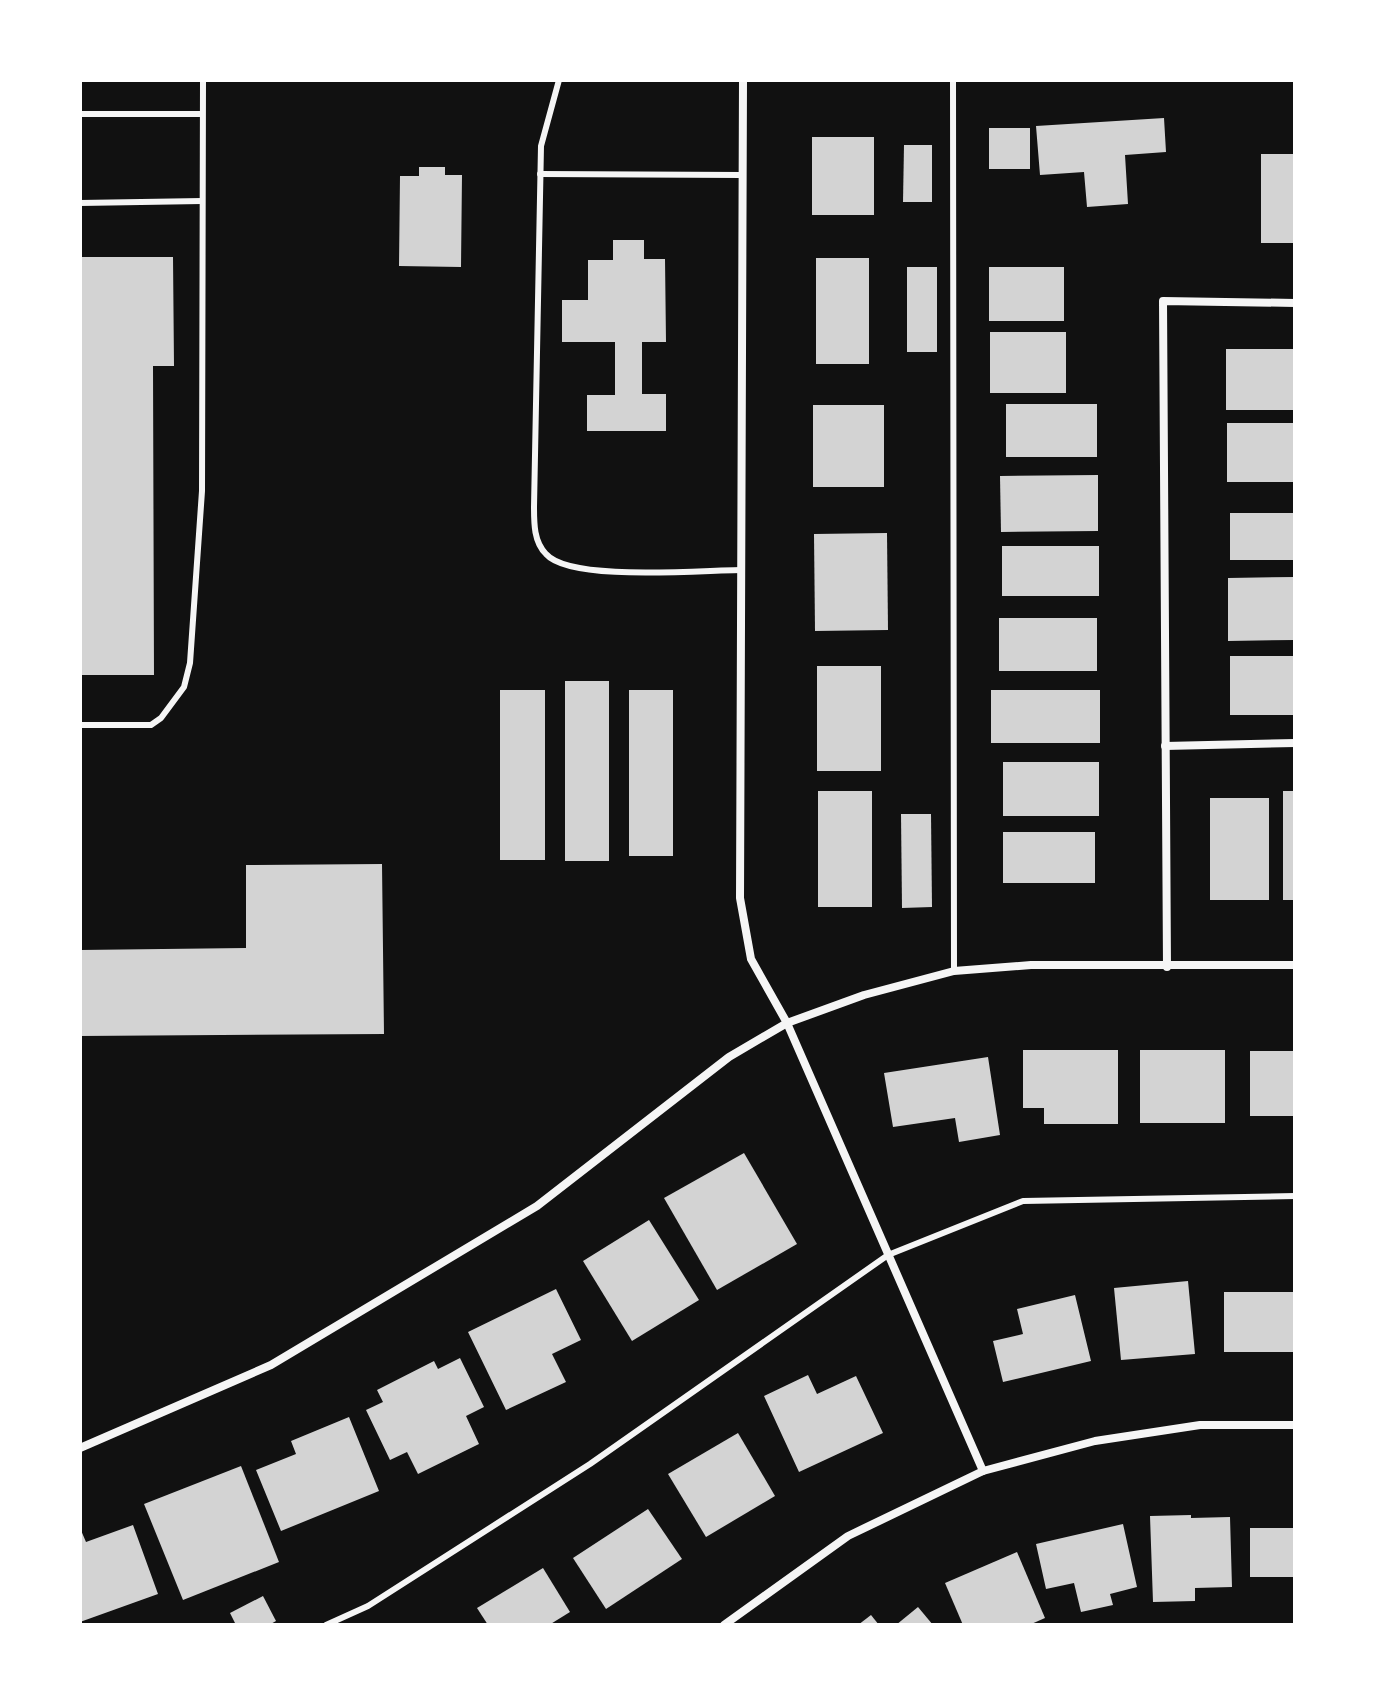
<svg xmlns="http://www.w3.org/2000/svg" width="1375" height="1705" font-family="Inter,sans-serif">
<rect width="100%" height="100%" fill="#111"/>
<g fill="#d3d3d3">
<polygon points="1164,118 1166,152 1125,155 1128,204 1087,207 1084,172 1040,175 1036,126"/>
<rect x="989" y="128" width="41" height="41"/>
<rect x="812" y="137" width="62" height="78"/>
<polygon points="904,145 932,145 932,202 903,202"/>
<rect x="1261" y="154" width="34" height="89"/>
<polygon points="419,167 445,167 445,175 462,175 461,267 399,266 400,176 419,176"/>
<polygon points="613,240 644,240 644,259 665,259 666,342 642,342 642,394 666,394 666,431 587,431 587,395 615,395 615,342 562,342 562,300 588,300 588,260 613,260"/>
<polygon points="80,257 173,257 174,366 153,366 154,675 80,675"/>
<rect x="816" y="258" width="53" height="106"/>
<rect x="907" y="267" width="30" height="85"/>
<rect x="989" y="267" width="75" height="54"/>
<rect x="990" y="332" width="76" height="61"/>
<rect x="1226" y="349" width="69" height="61"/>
<rect x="1006" y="404" width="91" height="53"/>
<rect x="813" y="405" width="71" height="82"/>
<rect x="1227" y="423" width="68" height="59"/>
<polygon points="1098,475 1098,531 1001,532 1000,476"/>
<rect x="1230" y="513" width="65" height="47"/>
<polygon points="887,533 888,630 815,631 814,534"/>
<rect x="1002" y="546" width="97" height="50"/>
<polygon points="1295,577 1295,640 1228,641 1228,578"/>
<rect x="999" y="618" width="98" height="53"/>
<rect x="1230" y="656" width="65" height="59"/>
<rect x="817" y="666" width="64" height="105"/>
<rect x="565" y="681" width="44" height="180"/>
<rect x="500" y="690" width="45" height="170"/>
<rect x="629" y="690" width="44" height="166"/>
<rect x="991" y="690" width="109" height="53"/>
<rect x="1003" y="762" width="96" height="54"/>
<rect x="818" y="791" width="54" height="116"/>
<rect x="1283" y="791" width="12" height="109"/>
<rect x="1210" y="798" width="59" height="102"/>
<polygon points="901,814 931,814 932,907 902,908"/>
<rect x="1003" y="832" width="92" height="51"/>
<polygon points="382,864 384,1034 80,1036 80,950 246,948 246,865"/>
<polygon points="1023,1050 1118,1050 1118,1124 1044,1124 1044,1108 1023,1108"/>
<rect x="1140" y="1050" width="85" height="73"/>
<rect x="1250" y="1051" width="45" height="65"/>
<polygon points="988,1057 1000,1135 959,1142 955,1118 893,1127 884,1073"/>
<polygon points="744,1153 797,1244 717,1290 664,1198"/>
<polygon points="649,1220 699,1300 632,1341 583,1261"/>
<polygon points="1188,1281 1195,1354 1121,1360 1114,1288"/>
<polygon points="556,1289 581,1340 552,1354 566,1382 506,1410 468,1332"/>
<rect x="1224" y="1292" width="71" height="60"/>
<polygon points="1075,1295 1091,1361 1003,1382 993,1341 1023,1334 1017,1309"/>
<polygon points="460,1358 484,1407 466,1416 479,1444 418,1474 407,1452 390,1460 366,1410 383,1402 377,1390 434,1361 438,1369"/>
<polygon points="808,1375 817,1394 856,1376 883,1433 799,1472 764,1396"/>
<polygon points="349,1417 379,1491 281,1531 256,1470 296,1454 291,1441"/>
<polygon points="738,1433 775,1496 706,1537 668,1474"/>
<polygon points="241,1466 279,1562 183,1600 144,1504"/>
<polygon points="648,1509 682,1559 606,1609 573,1558"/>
<polygon points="1191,1515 1191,1518 1230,1517 1232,1587 1195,1588 1195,1601 1153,1602 1150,1516"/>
<polygon points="1123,1524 1137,1587 1110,1594 1113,1605 1081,1612 1074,1583 1046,1589 1036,1544"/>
<polygon points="133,1525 158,1594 80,1622 80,1528 86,1542"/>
<rect x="1250" y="1528" width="45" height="49"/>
<polygon points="1017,1552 1045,1618 1029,1625 963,1625 945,1583"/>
<polygon points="543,1568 570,1612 549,1625 488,1625 477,1608"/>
<polygon points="263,1596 276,1621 269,1625 236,1625 230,1613"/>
<polygon points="918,1607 933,1625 896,1625"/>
<polygon points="871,1615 879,1625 858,1625"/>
</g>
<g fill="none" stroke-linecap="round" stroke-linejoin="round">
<g stroke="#f5f5f5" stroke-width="6">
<path d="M559 80 541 146 534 507C534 524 534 542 546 554 570 582 702 570 741 570"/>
<polyline points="953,80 954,971"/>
<polyline points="80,114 202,114"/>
<polyline points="540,174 742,175"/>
<polyline points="80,203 202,201"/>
<polyline points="80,725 151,725 161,718 184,687 190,663 202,491 203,80"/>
<polyline points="326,1625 368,1606 590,1464 888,1255 1023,1201 1295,1196"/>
</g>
<g stroke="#f5f5f5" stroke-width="8">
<polyline points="743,80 740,898 751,959 787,1023 983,1471"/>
<polyline points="1165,746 1295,743"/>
<polyline points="1167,967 1163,301 1295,303"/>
<polyline points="80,1448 271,1365 537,1206 729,1057 787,1023 864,995 954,971 1031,965 1295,965"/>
<polyline points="724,1625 848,1536 983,1471 1095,1441 1200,1425 1295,1425"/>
</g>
</g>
<rect width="1375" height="1705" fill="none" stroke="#ffffff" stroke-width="164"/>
</svg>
